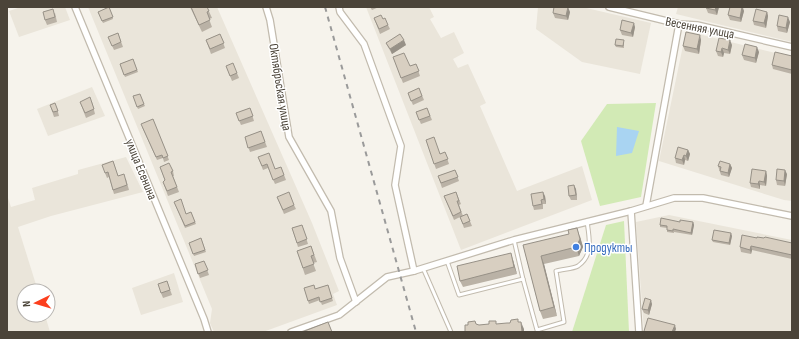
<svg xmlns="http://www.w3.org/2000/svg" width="799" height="339" font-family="'Sofia Sans Condensed',sans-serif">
<rect width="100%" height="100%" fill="#f6f3ec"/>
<g fill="#eae5da">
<polygon points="21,7 65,7 70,20 19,37 9,11"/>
<polygon points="88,7 217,7 312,223 339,291 333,294 337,305 263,332 214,332 210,323 212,309"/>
<polygon points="366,7 429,7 434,17 430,19 441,38 454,32 464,53 453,59 458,68 468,64 486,103 480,106 517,191 582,166 592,200 461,250"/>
<polygon points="538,7 582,7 651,23 640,74 582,62 536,29"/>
<polygon points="678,7 792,7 792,42 676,14"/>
<polygon points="686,31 792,57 792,201 784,200 659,161"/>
<polygon points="92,87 105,116 48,136 37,109"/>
<polygon points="126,157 143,192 51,216 18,227 38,291 24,291 24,315 45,315 50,332 7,332 7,195 11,207 35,200 32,188 78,174 78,170"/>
<polygon points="669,215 792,240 792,332 644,332 636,222"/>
<polygon points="174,273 183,302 141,315 132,288"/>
</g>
<g fill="#d2eab5">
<polygon points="656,103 641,197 600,206 581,141 607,104"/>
<polygon points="624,221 629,332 572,332 606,225"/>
</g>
<polygon fill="#a9d4f2" points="617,127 639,131 632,153 616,156"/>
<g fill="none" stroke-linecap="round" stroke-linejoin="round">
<defs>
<g id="service">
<path d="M514 240 523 279 537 330 564 322 556 271C562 269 573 269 578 266 594 255 589 237 587 221"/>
<polyline points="447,261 459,295 523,279"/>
<polyline points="423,268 451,332"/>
</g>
<g id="minor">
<polyline points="75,7 204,319 208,332"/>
<polyline points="266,7 270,20 289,137 331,211 340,258 356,302"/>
<polyline points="339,7 340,12 364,44 401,146 395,185 414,271"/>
<polyline points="609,7 679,24 697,25 792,47"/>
<polyline points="646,206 679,24"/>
<polyline points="631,211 639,332"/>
<polyline points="291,332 339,315 387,277 414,271 514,240 631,211 674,198 703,198 792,216"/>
</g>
</defs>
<use href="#service" stroke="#c2bbae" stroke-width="5"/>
<use href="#minor" stroke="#c2bbae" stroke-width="8"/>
<use href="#service" stroke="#fff" stroke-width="3"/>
<use href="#minor" stroke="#fff" stroke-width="5.5"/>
<polyline stroke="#9a9a9a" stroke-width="2" stroke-dasharray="5 5" stroke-linecap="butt" points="325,7 416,332"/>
</g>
<g fill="#bab2a6">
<polygon points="109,7 113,19 103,23 98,12"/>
<polygon points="190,7 207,7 212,18 209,19 212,27 202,32"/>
<polygon points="370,7 379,7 372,10"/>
<polygon points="719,7 717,15 708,13 706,8"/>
<polygon points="730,7 743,7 744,11 741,22 730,20 728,15"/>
<polygon points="570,12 568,20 555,18 553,13"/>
<polygon points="767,12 768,16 766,28 754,25 753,21"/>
<polygon points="55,13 57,22 47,25 45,20"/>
<polygon points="374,18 383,19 388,25 390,29 380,34"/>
<polygon points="790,22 787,33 778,31 777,26"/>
<polygon points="635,27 633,37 622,35 620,30"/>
<polygon points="118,33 123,47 114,50 108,37"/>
<polygon points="220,34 225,48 211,54 206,40"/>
<polygon points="701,40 699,54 685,51 683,46"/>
<polygon points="386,43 406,45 392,54 388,47"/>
<polygon points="624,43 624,48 616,47 615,45"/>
<polygon points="732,45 730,54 724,53 723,57 718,56 716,51"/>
<polygon points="759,52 756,63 744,60 742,55"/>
<polygon points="792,56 792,74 773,69 772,65"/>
<polygon points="393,57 410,66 416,64 420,76 403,83"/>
<polygon points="133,59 138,72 125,77 120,64"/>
<polygon points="226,66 237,73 239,78 232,81"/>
<polygon points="419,88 424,100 413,105 408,93"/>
<polygon points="133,96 144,104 145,106 138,109"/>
<polygon points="80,102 92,102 95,114 86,118"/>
<polygon points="50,105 57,108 59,116 54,117"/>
<polygon points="250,108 254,121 241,125 236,113"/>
<polygon points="427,108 432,120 421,124 416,112"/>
<polygon points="153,119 169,160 164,162 163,158 157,160 142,127"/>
<polygon points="261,131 267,147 250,152 245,137"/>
<polygon points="426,140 440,154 445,152 449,164 436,169"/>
<polygon points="688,150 690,154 688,161 685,160 684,165 676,163 675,158"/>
<polygon points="258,157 275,169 281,167 286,180 275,184 268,168 263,170"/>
<polygon points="113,161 118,176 126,179 129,190 114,194 109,177 107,178 105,173"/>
<polygon points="730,164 732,168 729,177 721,175 718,166"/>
<polygon points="160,167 173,171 174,176 173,176 179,192 168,196 163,182 165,181"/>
<polygon points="455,170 459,181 442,188 438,176"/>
<polygon points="766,171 767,176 766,186 760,185 760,189 751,187 750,183"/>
<polygon points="787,174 785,186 777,185 776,180"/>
<polygon points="576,189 577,200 571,200 569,196"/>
<polygon points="456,192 461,204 459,205 463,216 467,214 472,226 464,228 460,217 454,220 444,196"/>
<polygon points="545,196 546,204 543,204 543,209 534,210 533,206"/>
<polygon points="277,197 294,205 296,209 284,214"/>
<polygon points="174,202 186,214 191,212 196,224 185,228"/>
<polygon points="680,222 693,222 694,225 692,235 674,232 674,233 667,232 667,228 660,227 660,225"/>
<polygon points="302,225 308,244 298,247 292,228"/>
<polygon points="580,236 583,247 579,256 544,264 557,316 543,319 540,311 523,245"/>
<polygon points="732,236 730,245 713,242 712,240"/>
<polygon points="201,238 206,252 194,256 189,243"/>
<polygon points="764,238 792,243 792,259 752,250 751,254 741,252 740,247"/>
<polygon points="311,246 317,262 313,263 316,271 305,275 297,251"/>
<polygon points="513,260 517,274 463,287 460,281"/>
<polygon points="204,261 209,275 200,278 195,264"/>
<polygon points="167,281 172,295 163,298 161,293"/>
<polygon points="328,285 333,301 322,305 320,300 309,304 304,288 315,289"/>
<polygon points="652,304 649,315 644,313 642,309"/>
</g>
<g fill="#979187">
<polygon points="568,7 570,12 568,20 566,16"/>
<polygon points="716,7 719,7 717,15 715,10"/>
<polygon points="742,7 744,11 741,22 740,18"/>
<polygon points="767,12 768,16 766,28 764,23"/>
<polygon points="788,17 790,22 787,33 786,28"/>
<polygon points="634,23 635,27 633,37 631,33"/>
<polygon points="700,35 701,40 699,54 697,49"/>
<polygon points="404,40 406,45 392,54 390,49"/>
<polygon points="730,40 732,45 730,54 728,50"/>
<polygon points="757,47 759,52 756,63 755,58"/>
<polygon points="722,48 724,53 723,57 721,52"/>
<polygon points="688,150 690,154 688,161 686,156"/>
<polygon points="684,155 685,160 684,165 682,160"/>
<polygon points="730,164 732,168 729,177 728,173"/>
<polygon points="785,170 787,174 785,186 784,181"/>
<polygon points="766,171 767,176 766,186 764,182"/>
<polygon points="759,181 760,185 760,189 758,184"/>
<polygon points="574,185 576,189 577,200"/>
<polygon points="543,192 545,196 546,204 544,199"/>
<polygon points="693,222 694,225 692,235 691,233"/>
<polygon points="577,228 583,247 579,256 576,247"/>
<polygon points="731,233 732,236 730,245 729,243"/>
<polygon points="751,246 752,250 751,254 750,250"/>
<polygon points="511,253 517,274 514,267"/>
<polygon points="541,256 544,264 557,316 554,307"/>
<polygon points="651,300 652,304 649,315 648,310"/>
<polygon points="521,322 524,329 524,332 522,332"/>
<polygon points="675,325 676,329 675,332 672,332"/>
</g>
<g fill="#d8cfc1" stroke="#979187">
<polygon points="109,7 113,17 102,21 98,12"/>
<polygon points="191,7 207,7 209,11 207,12 210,20 199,25"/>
<polygon points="554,7 568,7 566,16 553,13"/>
<polygon points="707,7 716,7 715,10 706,8"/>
<polygon points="730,7 742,7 740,18 728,15"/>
<polygon points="53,9 55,17 45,20 43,12"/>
<polygon points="756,9 767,12 764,23 753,21"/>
<polygon points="381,15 383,19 385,18 388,25 379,29 374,18"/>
<polygon points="779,15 788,17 786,28 777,26"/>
<polygon points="622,20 634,23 631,33 620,30"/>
<polygon points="686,32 700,35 697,49 683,46"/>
<polygon points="118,33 121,42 112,46 108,37"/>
<polygon points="220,34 224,43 210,49 206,40"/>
<polygon points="400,34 404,40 390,49 386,43"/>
<polygon points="719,38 730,40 728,50 722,48 721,52 716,51"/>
<polygon points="616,39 624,40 623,46 615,45"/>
<polygon points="745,44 757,47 755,58 742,55"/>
<polygon points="775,52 792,56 792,70 772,65"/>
<polygon points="404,53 410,66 416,64 419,71 401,78 393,57"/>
<polygon points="133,59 137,70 124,75 120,64"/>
<polygon points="233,63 237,73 230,76 226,66"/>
<polygon points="419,88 422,96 411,101 408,93"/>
<polygon points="140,94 144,104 137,107 133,96"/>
<polygon points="90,97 94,109 85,113 80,102"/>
<polygon points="55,103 58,111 53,112 50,105"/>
<polygon points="250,108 253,116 239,121 236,113"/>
<polygon points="427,108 430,116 419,120 416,112"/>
<polygon points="153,119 168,156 163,158 162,155 156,157 141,124"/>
<polygon points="261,131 265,142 248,148 245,137"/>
<polygon points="434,137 440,154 445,152 448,159 434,164 426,140"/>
<polygon points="678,147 688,150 686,156 684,155 682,160 675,158"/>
<polygon points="269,153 275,169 281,167 284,175 273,180 267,164 262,166 258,157"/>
<polygon points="113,161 118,176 124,174 127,185 113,190 108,172 105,173 102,165"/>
<polygon points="720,161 730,164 728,173 720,171 721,167 718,166"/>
<polygon points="169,163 173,171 171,172 177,187 167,191 163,182 165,180 160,167"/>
<polygon points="752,169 766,171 764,182 759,181 758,184 750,183"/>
<polygon points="777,169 785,170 784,181 776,180"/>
<polygon points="455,170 458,177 441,183 438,176"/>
<polygon points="574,185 576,195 569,196 568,186"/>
<polygon points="289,192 294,205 283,210 277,197"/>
<polygon points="456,192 459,201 457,201 461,212 453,216 444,196"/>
<polygon points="543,192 544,199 541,200 542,204 533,206 531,194"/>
<polygon points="181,199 186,214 191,212 195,222 185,226 174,202"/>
<polygon points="467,214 470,221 463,224 460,217"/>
<polygon points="661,218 680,222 680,220 693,222 691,233 673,229 673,231 667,230 667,226 660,225"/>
<polygon points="302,225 307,239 297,243 292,228"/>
<polygon points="577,228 580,239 576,247 541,256 554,307 540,311 523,245 569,234 568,230"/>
<polygon points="714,230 731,233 729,243 712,240"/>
<polygon points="742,235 757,238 757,237 764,238 765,237 792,243 792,255 751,246 750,250 740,247"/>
<polygon points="201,238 205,250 193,254 189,243"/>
<polygon points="311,246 314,255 311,256 314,264 303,268 297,251"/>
<polygon points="511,253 514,267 460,281 457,266"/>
<polygon points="204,261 208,270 198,274 195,264"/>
<polygon points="167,281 170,290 161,293 158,284"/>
<polygon points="314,285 315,289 328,285 332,298 320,302 319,297 308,301 304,288"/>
<polygon points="645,298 651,300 648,310 642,309"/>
<polygon points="648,318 675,325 672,332 646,332 644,331"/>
<polygon points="518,319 518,322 521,322 522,332 465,332 465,325 468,325 468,322 475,321 476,324 479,325 489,324 489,321 496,321 496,324 507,323 510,323 511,320"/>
<polygon points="328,322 332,332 302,332"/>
</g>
<circle fill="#3f7fe0" stroke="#fff" stroke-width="1.5" cx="576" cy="247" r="4"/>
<g text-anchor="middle" stroke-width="3" stroke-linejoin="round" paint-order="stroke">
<g font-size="13" fill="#4b4439" stroke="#fff">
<text transform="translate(700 27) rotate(11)" y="5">Весенняя улица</text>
<text transform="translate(281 87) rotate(81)" y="5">Октябрьская улица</text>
<text transform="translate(142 169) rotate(68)" y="5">улица Есенина</text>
</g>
<g font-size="13" fill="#366cbe" stroke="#fff" text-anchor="start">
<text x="584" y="252">Продукты</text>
</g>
</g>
<rect width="799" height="339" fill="none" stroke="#4b4439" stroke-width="16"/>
<g transform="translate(36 303) rotate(265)"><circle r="19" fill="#ffffff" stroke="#b7b4b0"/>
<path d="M0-3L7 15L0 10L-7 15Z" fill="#fc3f1d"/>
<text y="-6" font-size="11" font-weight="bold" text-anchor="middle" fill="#4b4439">N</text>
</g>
</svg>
